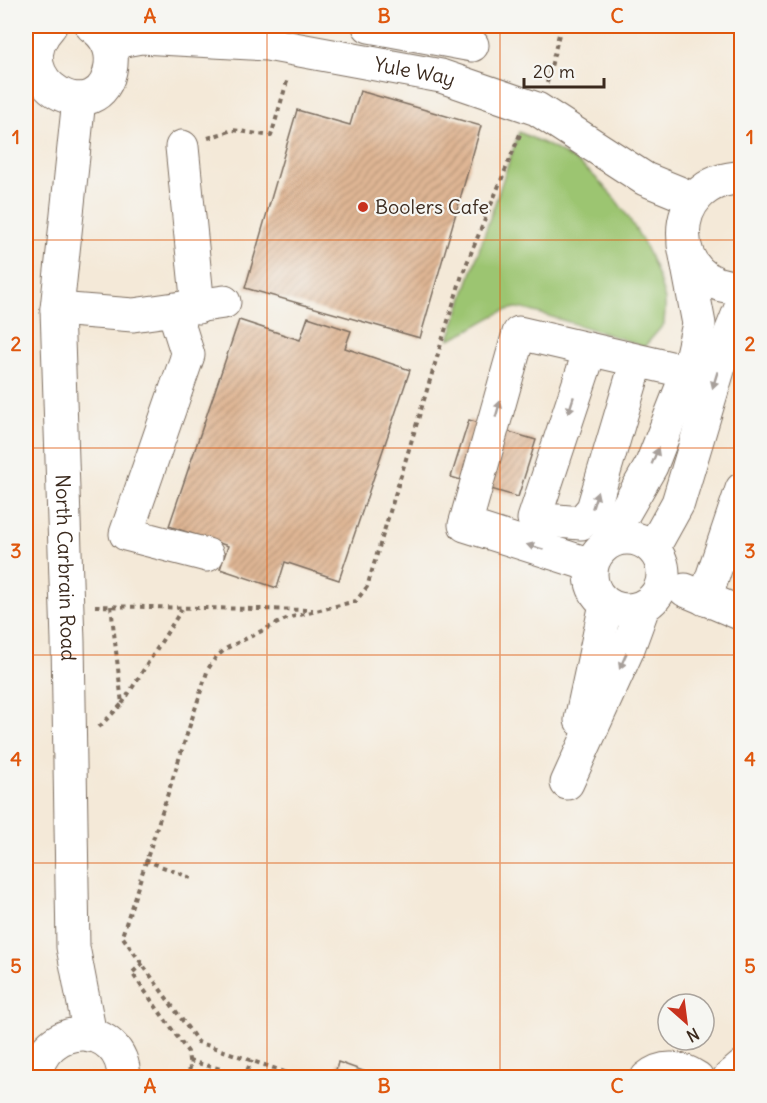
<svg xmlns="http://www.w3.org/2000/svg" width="767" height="1103" font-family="Delius,sans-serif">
<defs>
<pattern id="building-hatch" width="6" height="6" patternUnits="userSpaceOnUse" patternTransform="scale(1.5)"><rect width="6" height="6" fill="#dfb694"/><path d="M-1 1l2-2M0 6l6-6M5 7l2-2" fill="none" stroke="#b69478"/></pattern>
</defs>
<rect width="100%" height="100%" fill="#f6f6f2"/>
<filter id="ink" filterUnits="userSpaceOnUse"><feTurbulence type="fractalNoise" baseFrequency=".0167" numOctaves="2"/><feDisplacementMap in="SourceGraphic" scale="12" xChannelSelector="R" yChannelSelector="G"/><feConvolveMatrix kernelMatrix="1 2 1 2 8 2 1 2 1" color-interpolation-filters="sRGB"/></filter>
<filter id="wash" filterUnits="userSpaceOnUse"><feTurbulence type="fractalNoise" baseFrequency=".008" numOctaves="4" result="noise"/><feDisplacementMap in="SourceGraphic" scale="24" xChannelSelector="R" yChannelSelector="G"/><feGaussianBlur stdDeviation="1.35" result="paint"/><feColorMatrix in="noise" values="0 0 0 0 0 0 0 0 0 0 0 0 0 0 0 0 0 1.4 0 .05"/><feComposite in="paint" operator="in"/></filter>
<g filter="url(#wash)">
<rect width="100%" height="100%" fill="#f4e9d8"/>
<path fill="#9cc571" stroke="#6c7848" stroke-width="1.5" d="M519 132C545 144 574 156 595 177 628 209 652 252 664 296 667 304 664 316 664 324L644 347C630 341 524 307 516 308 492 312 472 332 449 339Z"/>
<g id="blocks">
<g fill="url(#building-hatch)">
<polygon points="360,91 481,126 420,338 245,288 297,110 350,125"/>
<polygon points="308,317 351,331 345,348 410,370 339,580 285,562 277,588 220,569 228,546 169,526 239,320 300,340"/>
<polygon points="469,420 536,440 518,497 451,477"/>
<polygon points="338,1062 380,1077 380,1078 334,1078"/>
</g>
</g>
</g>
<g filter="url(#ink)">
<use href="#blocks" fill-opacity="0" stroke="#7c6d5f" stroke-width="1.5"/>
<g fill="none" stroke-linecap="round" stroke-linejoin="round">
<defs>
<g id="minor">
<path d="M50 26C0 80 102 137 111 65 113 48 105 35 92 26"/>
<polyline points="369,26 472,45"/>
<path id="s1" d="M108 43 141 37 267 44 441 76 537 109 645 179 694 199"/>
<path id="s2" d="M79 99 57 309 68 641 73 947 90 1035"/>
<polyline points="182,147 198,307"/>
<path d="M742 178C663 178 665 290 742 287"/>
<polyline points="57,309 133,315 224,302"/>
<polyline points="174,311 188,355 126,534 207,555"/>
<polyline points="590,350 534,519 581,523 593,509 637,361"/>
<circle cx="627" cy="574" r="36"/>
<polyline points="606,544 651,466 688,372 699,324 684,245"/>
<polyline points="653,548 678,503 724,350 742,305"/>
<polyline points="591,565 465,525 519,333 688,372"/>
<polyline points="685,590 742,614"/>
<polyline points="705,599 742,489"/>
<polyline points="581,720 606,604"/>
<polyline points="567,783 627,651 643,607"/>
<path d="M35 1078C43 1019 123 1020 124 1078"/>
<path d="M647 1078C662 1065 681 1067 697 1078"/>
<polyline points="729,1078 742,1067"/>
</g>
</defs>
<use href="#minor" stroke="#7c6d5f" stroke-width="35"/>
<g stroke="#7c6d5f" stroke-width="4" stroke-dasharray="4.5 4.5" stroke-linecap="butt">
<polyline points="547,83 561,26"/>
<polyline points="208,138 233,130 271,136 288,78"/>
<polyline points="26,604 32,605"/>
<polyline points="95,606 313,610"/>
<polyline points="111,606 122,704 182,609"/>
<polyline points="99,727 122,704"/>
<polyline points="145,860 191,878"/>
<polyline points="143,963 132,973 188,1052 190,1068 186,1078"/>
<polyline points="189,1061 245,1075 252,1060"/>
<polyline points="302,1078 198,1042 122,936 208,669 216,657 227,648 288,618 356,601 367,587 462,275 521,132"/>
</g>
<use href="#minor" stroke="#fff" stroke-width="33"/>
</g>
<defs><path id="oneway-solid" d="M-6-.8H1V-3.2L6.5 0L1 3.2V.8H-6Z" transform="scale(1.5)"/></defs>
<g fill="#a79f9a">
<use href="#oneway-solid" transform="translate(715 380) rotate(107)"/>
<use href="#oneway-solid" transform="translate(571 405) rotate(108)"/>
<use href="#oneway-solid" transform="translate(498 409) rotate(-74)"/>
<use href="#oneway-solid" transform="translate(655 456) rotate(-68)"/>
<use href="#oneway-solid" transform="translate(595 500) rotate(-72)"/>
<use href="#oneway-solid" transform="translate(535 547) rotate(-163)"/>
<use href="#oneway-solid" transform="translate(623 661) rotate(114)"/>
</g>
</g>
<path fill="none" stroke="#df570d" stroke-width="1.5" stroke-opacity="0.55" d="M267 26V1078M500 26V1078M26 240H742M26 448H742M26 655H742M26 863H742"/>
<circle fill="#c8321e" stroke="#f6f6f2" stroke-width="2" cx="363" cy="207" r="6"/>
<g text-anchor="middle" stroke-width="4.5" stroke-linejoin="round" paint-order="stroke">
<g font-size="20" fill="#3b2a1e" stroke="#f6f6f2">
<text dy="7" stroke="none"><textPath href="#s1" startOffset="310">Yule Way</textPath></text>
<text dy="7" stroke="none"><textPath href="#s2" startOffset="470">North Carbrain Road</textPath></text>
</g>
<g font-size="20" fill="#3b2a1e" stroke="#f6f6f2" text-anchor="start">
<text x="375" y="214">Boolers Cafe</text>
</g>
</g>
<rect width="767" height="1103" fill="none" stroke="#f6f6f2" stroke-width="66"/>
<g transform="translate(686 1022) rotate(152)"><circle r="28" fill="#f6f6f2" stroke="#aba49d" stroke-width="1.5"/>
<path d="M0-4.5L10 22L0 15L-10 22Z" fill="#c8321e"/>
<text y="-9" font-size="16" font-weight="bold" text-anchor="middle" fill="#3b2a1e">N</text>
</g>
<path d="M524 78v9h80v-9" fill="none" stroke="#3b2a1e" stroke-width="3"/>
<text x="533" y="78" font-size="18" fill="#3b2a1e" stroke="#f6f6f2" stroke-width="4.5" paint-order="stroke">20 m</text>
<rect x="33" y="33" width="701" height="1037" fill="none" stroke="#df570d" stroke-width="2"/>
<g font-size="20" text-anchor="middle" font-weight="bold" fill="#df570d">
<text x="150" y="23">A</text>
<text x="384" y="23">B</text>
<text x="617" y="23">C</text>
<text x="16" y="144">1</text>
<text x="750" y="144">1</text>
<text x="16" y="351">2</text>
<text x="750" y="351">2</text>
<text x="16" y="558">3</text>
<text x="750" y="558">3</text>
<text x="16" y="766">4</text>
<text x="750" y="766">4</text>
<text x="16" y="973">5</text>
<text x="750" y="973">5</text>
<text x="150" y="1093">A</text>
<text x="384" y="1093">B</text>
<text x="617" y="1093">C</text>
</g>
</svg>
